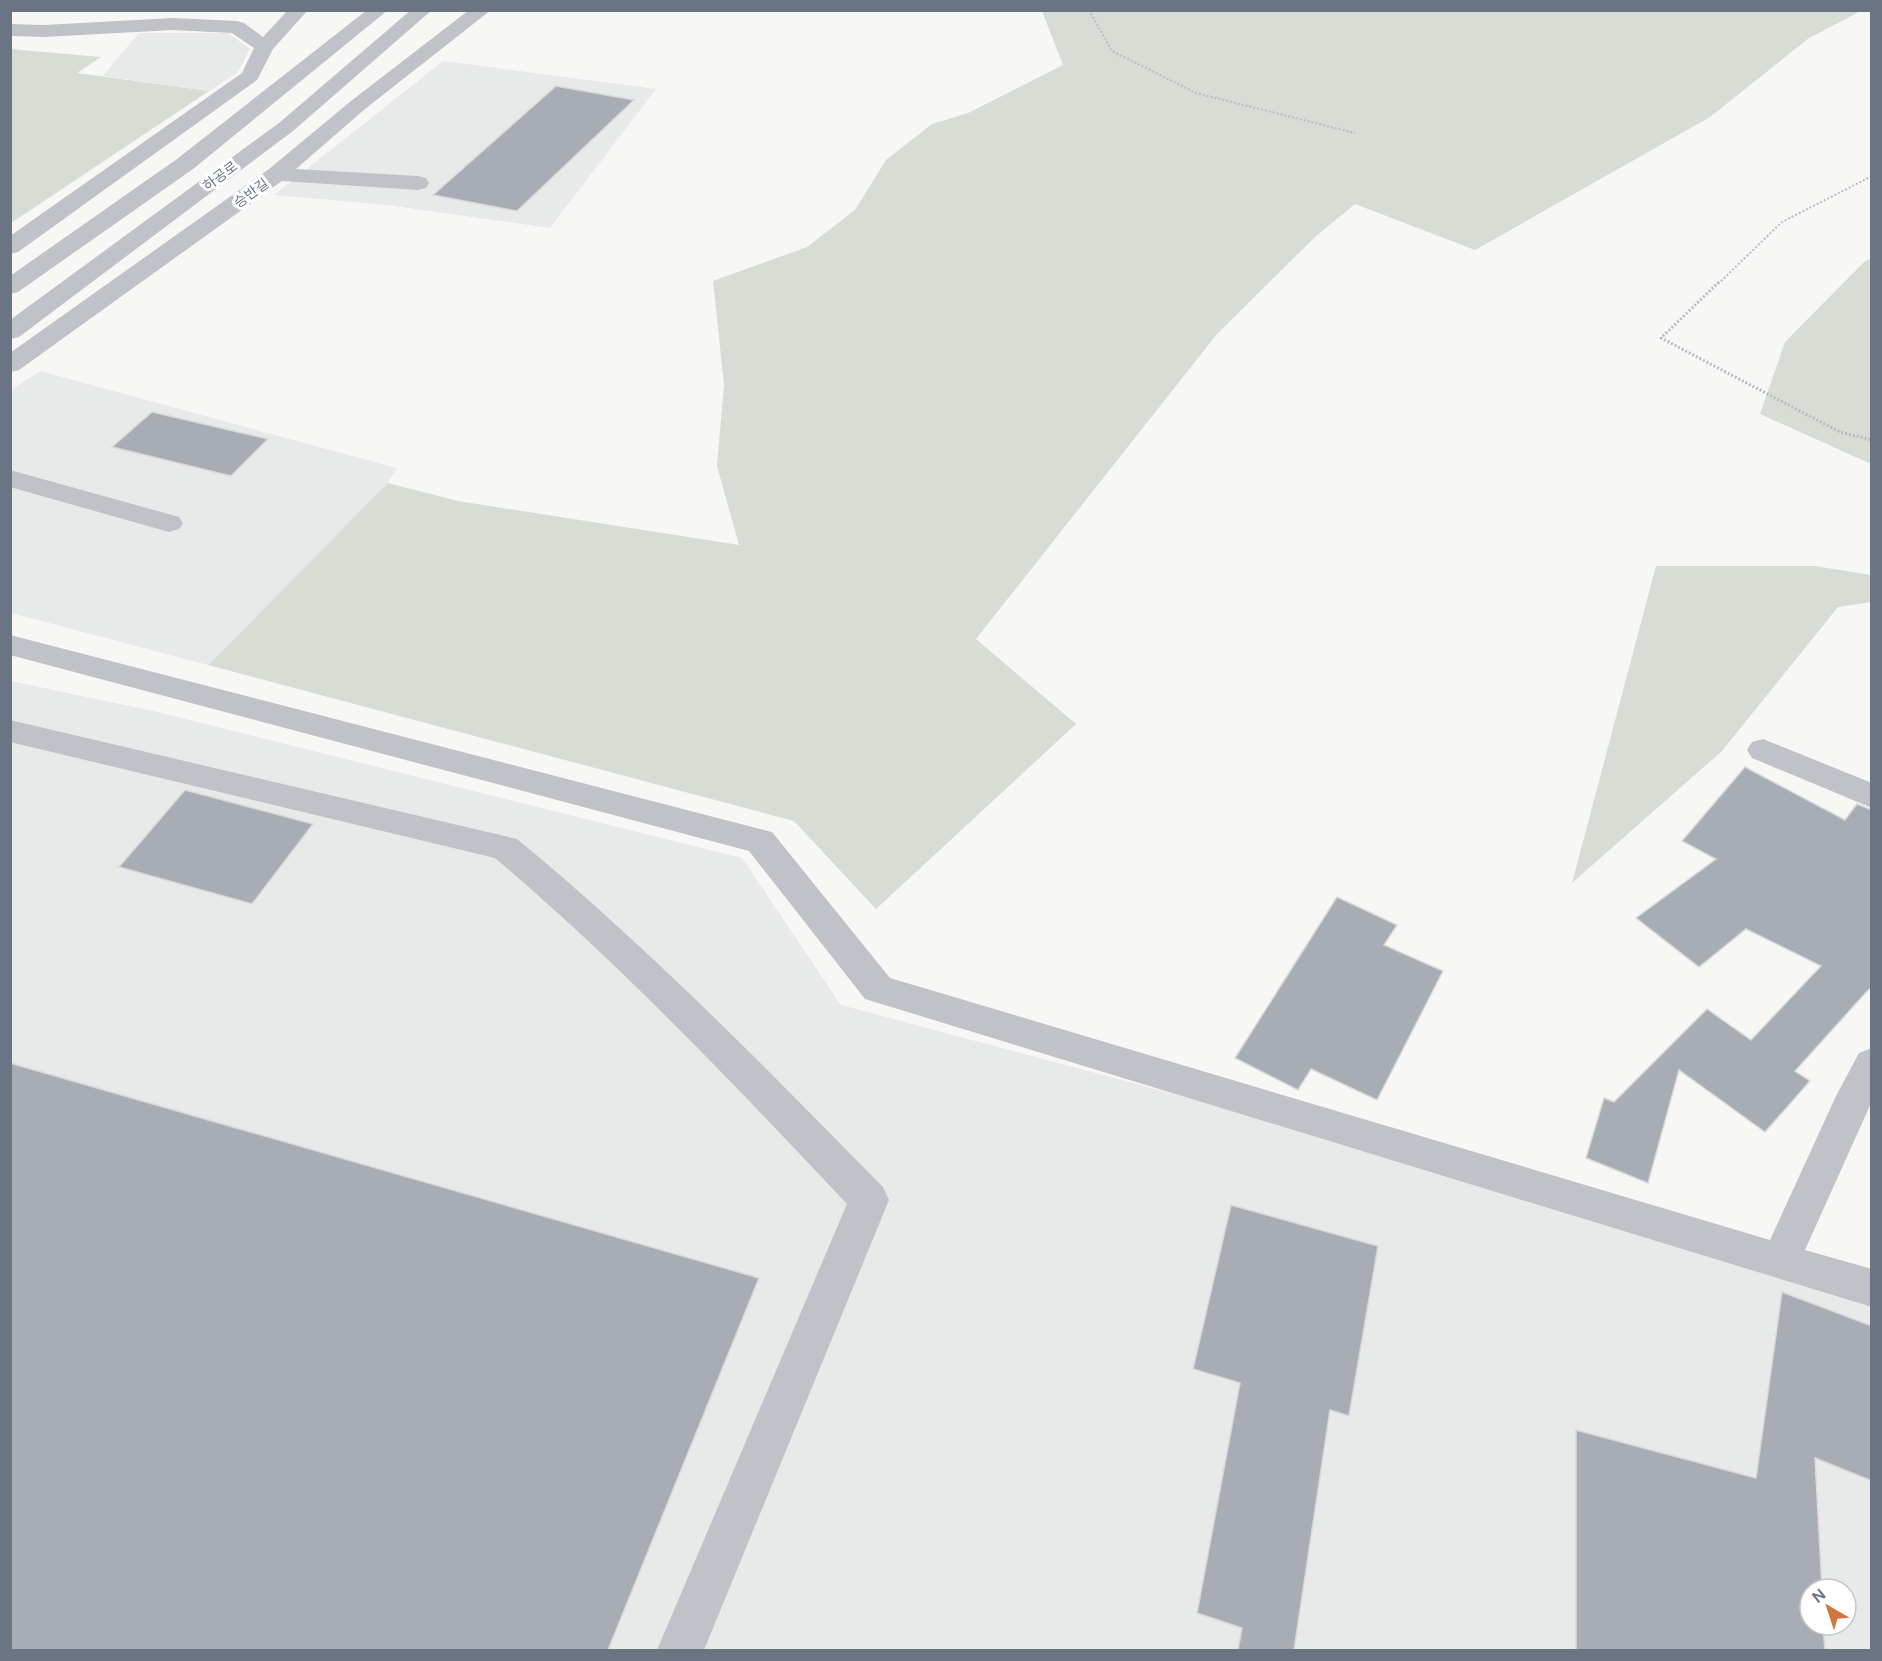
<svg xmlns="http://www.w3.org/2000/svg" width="1882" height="1661" font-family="'DM Sans','Noto Sans KR',sans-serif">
<rect width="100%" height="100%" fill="#f7f8f5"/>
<g fill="#e8e9e9" fill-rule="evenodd">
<polygon points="139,33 228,33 250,49 238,72 209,91 103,76"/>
<polygon points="443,61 656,89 550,228 387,205 274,195"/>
<polygon points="40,371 397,468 388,483 208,665 11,613 10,391"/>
<path d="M11 681 158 712 742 858 841 1005 1612 1211 1871 1290V1650H11ZM1810 1589H1846V1625H1810Z"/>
</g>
<g fill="#d7dcd5">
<polygon points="1042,11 1861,11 1809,38 1710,117 1475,250 1355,204 1315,237 1217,334 976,639 1076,724 876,909 794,821 208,665 388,483 458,501 739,545 717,466 724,385 713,281 807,247 855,210 886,160 932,124 968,113 1063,65"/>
<polygon points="11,49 101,57 77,73 209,91 11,223"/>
<polygon points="1871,259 1872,259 1871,464 1760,414 1785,342 1865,261"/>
<polygon points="1656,566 1815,566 1871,575 1871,602 1838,607 1722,751 1572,883"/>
</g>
<g fill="#a8adb5" stroke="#d9d9d8" stroke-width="1.5">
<polygon points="556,86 634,100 517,211 433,195"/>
<polygon points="152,412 268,439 231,476 112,447"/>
<polygon points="1745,767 1845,820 1857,804 1872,810 1872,990 1869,989 1795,1071 1810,1081 1765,1132 1679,1070 1648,1183 1586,1158 1604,1098 1614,1102 1707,1009 1751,1040 1821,966 1746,929 1699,967 1636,918 1716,859 1682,841"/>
<polygon points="185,790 313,824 252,904 119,867"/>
<polygon points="1337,897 1397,925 1384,945 1443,971 1377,1100 1311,1069 1298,1090 1235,1058"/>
<polygon points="10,1063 759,1278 608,1650 10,1650"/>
<polygon points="1231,1205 1378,1246 1349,1416 1330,1410 1294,1650 1238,1650 1242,1628 1197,1613 1240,1383 1193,1369"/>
<polygon points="1782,1292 1872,1326 1872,1481 1815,1458 1822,1589 1810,1589 1810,1625 1823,1625 1825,1650 1576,1650 1576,1430 1756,1478"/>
</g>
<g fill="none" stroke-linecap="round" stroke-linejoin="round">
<g stroke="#babcbf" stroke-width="2" stroke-dasharray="2 2" stroke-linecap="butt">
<polyline points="1089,10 1112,51 1196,93 1355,133"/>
<polyline points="1718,284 1782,222 1872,176"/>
</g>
<polyline stroke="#babcbf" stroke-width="3" stroke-dasharray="2 2" stroke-linecap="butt" points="1719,282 1661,338 1840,432 1872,440"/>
<g fill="#c0c2c7" fill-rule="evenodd">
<polygon points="288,10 308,10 273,49 257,80 18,252 10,254 10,236 242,73 254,48 232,33 173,30 44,37 10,36 10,24 44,25 173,18 237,21 244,23 263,37"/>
<polygon points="367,10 388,10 193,169 18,292 10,294 10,276 177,159"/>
<polygon points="411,10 432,10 293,131 19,337 10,339 10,320 279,123"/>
<polygon points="469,10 491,10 365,109 296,169 418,176 426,178 429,183 426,188 418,190 282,181 19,370 10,372 10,353 269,169 351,101"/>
<polygon points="10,470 179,517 183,523 179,529 169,532 10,487"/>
<polygon points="10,635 772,832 890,978 1770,1240 1836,1096 1859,1053 1872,1048 1872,1101 1805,1250 1872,1269 1872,1307 865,999 749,851 10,655"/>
<path d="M10 720 517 839C647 946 765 1067 883 1187L889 1200 704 1650H657L847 1204C734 1084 621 965 495 858L10 742Z"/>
<polygon points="1763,739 1872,783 1872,808 1752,758 1747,750 1752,742"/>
</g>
</g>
<g text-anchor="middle" stroke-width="6" stroke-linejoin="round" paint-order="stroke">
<g font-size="14" fill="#6a7483" stroke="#fff">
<text transform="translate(220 176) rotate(-37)" y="5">하공로</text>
<text transform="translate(251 193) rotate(-36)" y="5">승반길</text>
</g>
</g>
<rect width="1882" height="1661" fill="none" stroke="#6a7483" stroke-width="24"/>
<g transform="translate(1828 1607) rotate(321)"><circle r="28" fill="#ffffff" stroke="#c3c7cd" stroke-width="1.5"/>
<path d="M0-4.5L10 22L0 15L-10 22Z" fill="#d0773d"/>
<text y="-9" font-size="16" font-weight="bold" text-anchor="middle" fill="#6a7483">N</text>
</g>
</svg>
